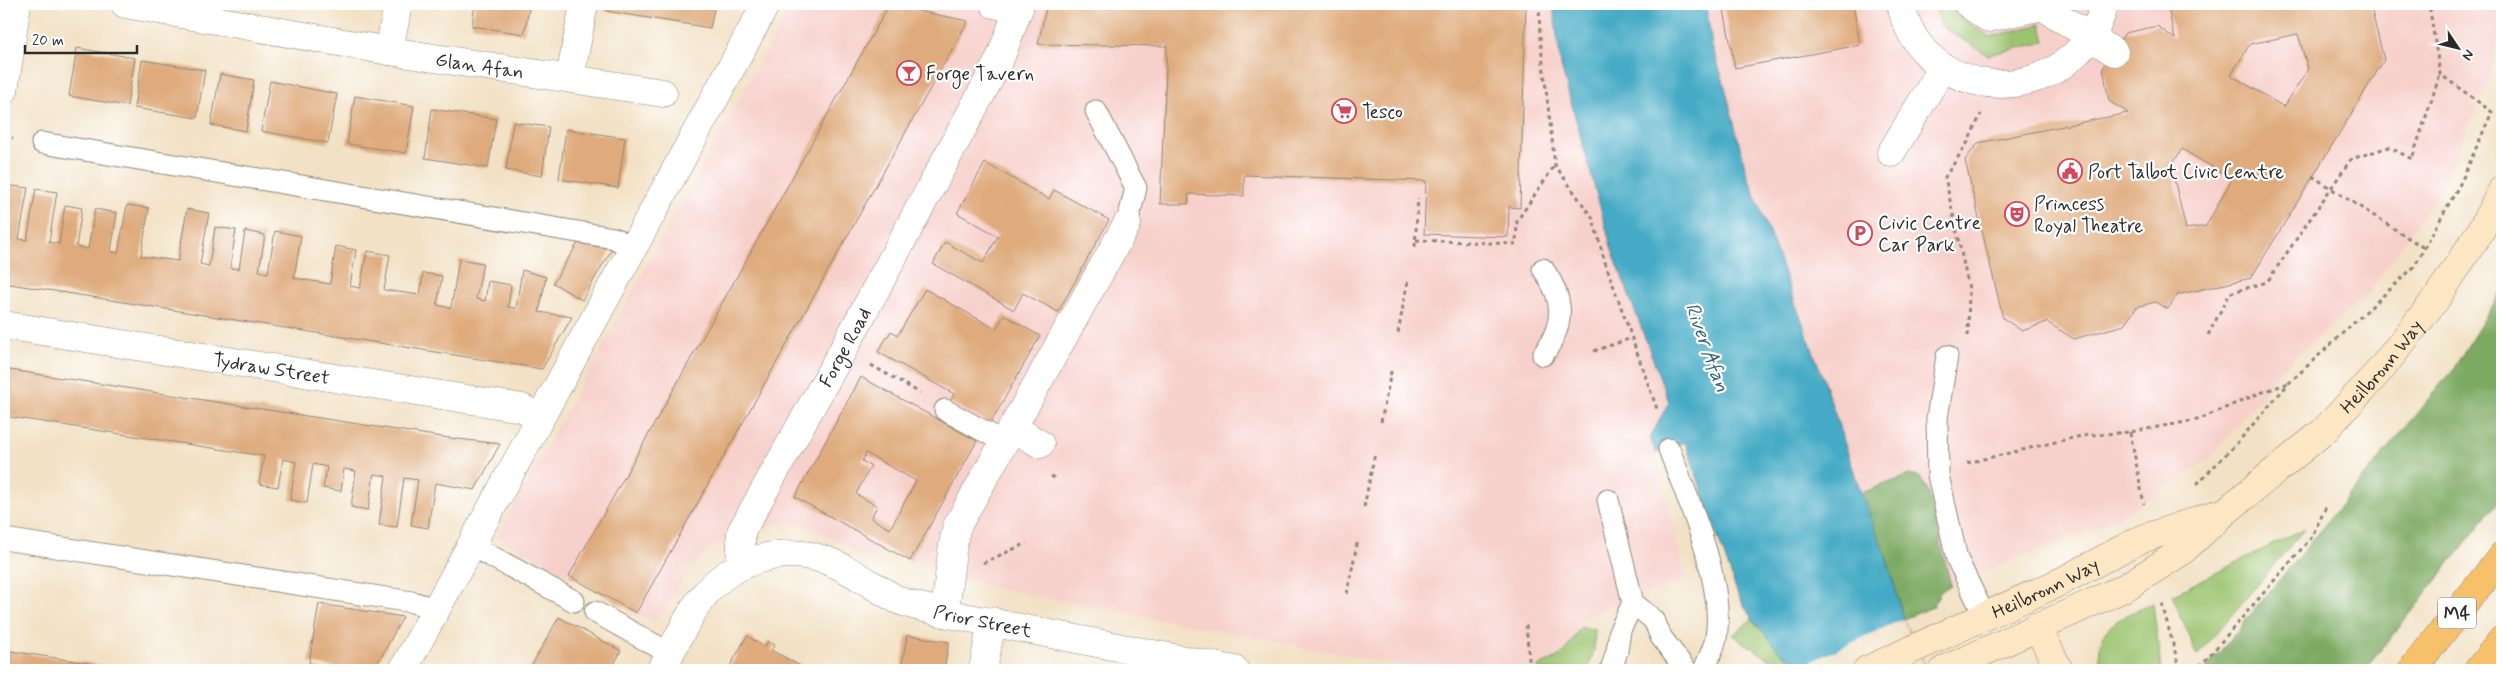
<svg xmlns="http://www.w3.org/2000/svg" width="2506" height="674" font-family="Mynerve,sans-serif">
<rect width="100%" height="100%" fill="#fff"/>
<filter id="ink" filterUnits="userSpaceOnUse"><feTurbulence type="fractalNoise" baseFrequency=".02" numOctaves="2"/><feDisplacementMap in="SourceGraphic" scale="10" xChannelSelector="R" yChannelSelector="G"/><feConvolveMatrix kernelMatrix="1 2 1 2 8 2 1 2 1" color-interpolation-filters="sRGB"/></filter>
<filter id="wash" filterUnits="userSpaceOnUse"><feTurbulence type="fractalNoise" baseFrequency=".0096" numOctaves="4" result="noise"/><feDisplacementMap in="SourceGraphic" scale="20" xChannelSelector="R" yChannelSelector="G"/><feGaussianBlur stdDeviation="1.12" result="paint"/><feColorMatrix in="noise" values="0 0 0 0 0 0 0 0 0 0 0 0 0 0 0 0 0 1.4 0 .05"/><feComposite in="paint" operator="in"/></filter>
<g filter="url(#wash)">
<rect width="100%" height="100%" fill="#f2e1c4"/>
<g fill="#f7d0cb">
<polygon points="792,4 1553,4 1561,66 1612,250 1669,403 1650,438 1656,453 1686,580 1586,616 1576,638 1563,655 1538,667 1520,670 1461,670 1395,664 996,588 910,561 881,545 871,560 811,527 785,522 741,532 711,547 688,571 664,613 652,622 497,536"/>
<polygon points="1706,4 2502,4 2502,22 2486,88 2440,190 2369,293 2284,367 2209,461 2120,517 1952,585 1940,592 1933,607 1903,619 1889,565 1861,493 1822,375 1746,171 1724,83 1712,46"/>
</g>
<g fill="#9cc470" stroke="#64784e">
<polygon points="1935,4 1954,4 1957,16 1990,37 2041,24 2045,42 1988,55 1941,26"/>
<polygon points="2305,528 2197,656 2172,595"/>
<path d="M2153 603 2161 670H2100C2095 623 2118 620 2153 603Z"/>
<polygon points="1752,619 1782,654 1806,664 1770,660 1733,635"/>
<polygon points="1581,627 1595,630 1594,650 1588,670 1538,670 1538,667 1563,654"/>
</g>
<g fill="#7daa62" stroke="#546a46">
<polygon points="2502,290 2502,497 2498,502 2365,670 2205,670 2454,368"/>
<polygon points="1909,475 1920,477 1928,490 1951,585 1940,592 1933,607 1903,619 1889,565 1861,493"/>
</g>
<polygon fill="#45aac5" stroke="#386a78" points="1553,4 1706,4 1712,46 1724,83 1746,171 1822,375 1861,493 1889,565 1903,619 1927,670 1809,670 1806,664 1782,654 1752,619 1738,595 1685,442 1656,453 1650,438 1669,402 1612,250 1561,66"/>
<polygon fill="#f2e1c4" points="1903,619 1927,670 1809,670 1806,664"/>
<g id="blocks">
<g fill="#dfab7d" fill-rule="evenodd">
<polygon points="475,4 530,4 524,34 472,26"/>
<polygon points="607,4 715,4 710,28 606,11"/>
<polygon points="1047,4 1526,4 1520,208 1509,207 1508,237 1424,234 1426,181 1244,175 1244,196 1189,194 1188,204 1160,204 1167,46 1038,44"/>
<polygon points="1723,4 1853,4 1860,45 1735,68"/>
<path d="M2167 4H2370L2384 60 2251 278 2177 295 2168 309 2155 302 2137 307 2124 325 2074 339 2047 322 2022 331 2003 318 1965 160 1978 143 2128 113 2109 101 2103 68 2125 33 2157 26 2175 39ZM2298 34 2308 69 2284 107 2231 75 2250 44ZM2182 149 2232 179 2206 226 2186 229 2171 166Z"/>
<polygon points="889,5 968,21 636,613 569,576"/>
<polygon points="77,48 135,58 127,106 69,96"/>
<polygon points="142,60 205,70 197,118 134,108"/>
<polygon points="220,74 254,80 246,131 211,125"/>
<polygon points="270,81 337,94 328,143 261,131"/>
<polygon points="355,96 414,106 406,153 347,144"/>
<polygon points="432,109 496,119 488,168 425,158"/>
<polygon points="513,122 549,127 542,176 506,170"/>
<polygon points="566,129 625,138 618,188 559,179"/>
<polygon points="985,163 1049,199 1054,190 1109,220 1058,312 1023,293 1014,310 933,264 945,242 983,263 998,236 957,213"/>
<polygon points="5,185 28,188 19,239 27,240 36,189 57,192 49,242 59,244 65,205 82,208 76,247 88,249 95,209 117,213 111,252 118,253 127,205 149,208 141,256 178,261 187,209 209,213 200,264 209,266 215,227 236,230 230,268 239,269 245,231 265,235 259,271 268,273 275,231 301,236 294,278 330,284 336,246 356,250 350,286 360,288 367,251 390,255 384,290 420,295 423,273 442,276 437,305 451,308 459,259 483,263 476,299 485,301 488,281 511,285 508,307 516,308 522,270 546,277 539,312 572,317 542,369 4,283"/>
<polygon points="578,243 612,249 582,300 553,283"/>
<polygon points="925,289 996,329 1004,315 1040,336 990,424 950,402 954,394 878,352 891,331 898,335"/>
<polygon points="4,369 442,437 500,444 475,490 435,483 428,528 411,525 418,480 404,478 397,527 379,525 386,476 374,474 368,510 351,507 356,471 344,469 341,491 323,488 327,467 313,464 307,503 290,500 296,462 283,459 278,487 259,484 264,456 4,416"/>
<path d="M861 377 977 441 910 561 795 497ZM866 453 916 481 890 529 871 518 877 506 856 494 871 466 862 461Z"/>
<polygon points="319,604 403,617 374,670 350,670 309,663"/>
<polygon points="559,617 621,651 611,670 529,670"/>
<polygon points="907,635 949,642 944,670 901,670"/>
<polygon points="747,636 765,647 768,641 775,645 771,650 808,670 728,670"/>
<polygon points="4,650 126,669 126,670 4,670"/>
</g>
</g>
</g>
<g filter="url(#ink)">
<use href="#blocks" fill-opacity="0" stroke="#8e8678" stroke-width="1"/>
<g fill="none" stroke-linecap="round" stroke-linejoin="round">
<defs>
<g id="service">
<polyline points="1096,111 1136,188 1127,224"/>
<polyline points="42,143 614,238 633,248"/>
<path d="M1543 355C1565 324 1565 300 1543 269"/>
<polyline points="1947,356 1937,418 1938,475 1957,559 1984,615"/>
<polyline points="945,410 1004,442"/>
<path d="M1669 449C1689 503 1725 581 1716 638 1714 648 1708 660 1704 670"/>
<polyline points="1608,500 1633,603 1654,620 1661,637 1686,670"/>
<polyline points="4,539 412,602 437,609"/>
<polyline points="472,546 574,601"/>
<polyline points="595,612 671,654"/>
<polyline points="1611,670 1617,651 1620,630 1633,603"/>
</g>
<g id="pedestrian">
<polyline points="994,4 1019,9"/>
<path d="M1901 4C1918 89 2026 111 2082 47 2092 36 2102 19 2104 4"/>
<polyline points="1968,4 1988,18 2042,6 2041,4"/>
<polyline points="2042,6 2114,52"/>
<polyline points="1891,153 1943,67"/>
<path id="s1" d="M741 565V532L843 350 1000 59 1020 4"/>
</g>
<g id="minor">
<path id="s2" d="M125 4 389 51 663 93"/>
<polyline points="389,51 398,4"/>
<polyline points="570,78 584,4"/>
<polyline points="4,90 17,4"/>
<path id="s3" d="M4 325 522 408 539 417"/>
<polyline points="1013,428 1040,444"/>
<path d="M944 613C950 584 949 555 957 526L1127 224"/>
<polyline points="403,670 766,4"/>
<polyline points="983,670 992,621"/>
</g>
<g id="tertiary">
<path id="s4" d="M661 670C673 649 690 611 705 594 733 561 780 546 822 559 848 567 872 586 896 599 910 606 928 608 944 613L1235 670"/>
</g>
<g id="secondary">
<polyline points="2037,626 2059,670"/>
<path id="s5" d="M1867 670 2062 581 2139 540 2216 514"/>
<path id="s6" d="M1944 670 2126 587 2181 552 2225 512 2324 431 2381 369 2436 299 2481 230 2502 190"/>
</g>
<g id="motorway">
<polyline points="2412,670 2502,556"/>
<polyline points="2478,670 2502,640"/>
</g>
</defs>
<use href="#service" stroke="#8e8678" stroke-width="23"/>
<use href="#pedestrian" stroke="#8e8678" stroke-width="29"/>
<use href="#minor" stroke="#8e8678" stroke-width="29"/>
<use href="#tertiary" stroke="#8e8678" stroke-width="29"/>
<use href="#secondary" stroke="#8e8678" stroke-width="29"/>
<use href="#motorway" stroke="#8e8678" stroke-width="29"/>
<g stroke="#8e8678" stroke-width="3" stroke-dasharray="4 4" stroke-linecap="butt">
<polyline points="1539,4 1540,38 1555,165 1593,219 1605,262 1657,409"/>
<polyline points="4,137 13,138"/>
<polyline points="2312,176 2424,248"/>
<polyline points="1416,240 1516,244 1517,221 1555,165"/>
<polyline points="1415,247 1418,198"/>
<polyline points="1398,333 1408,280"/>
<polyline points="2208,335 2230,293 2267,282 2351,159 2389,147 2412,159 2440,74"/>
<polyline points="1968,336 1969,289 1945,177 1968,142 1981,114"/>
<polyline points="1594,351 1632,338"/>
<polyline points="871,365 920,393"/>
<polyline points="1381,422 1392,367"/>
<polyline points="2130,432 2144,504"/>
<polyline points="1967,463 2081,436 2130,432 2197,420 2260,393 2289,383"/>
<polyline points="1051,476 1058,480"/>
<polyline points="2197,484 2237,443 2289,383 2414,267 2461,182 2492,112 2440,74 2429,4"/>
<polyline points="1364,507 1375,453"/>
<polyline points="983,563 1027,543"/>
<polyline points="1347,594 1358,539"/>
<polyline points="2162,604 2180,670"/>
<polyline points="1526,625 1530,670"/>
<polyline points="2192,670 2203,663 2311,538 2327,505"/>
</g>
<use href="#service" stroke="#fff" stroke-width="21"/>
<use href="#pedestrian" stroke="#fff" stroke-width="28"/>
<use href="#minor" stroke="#fff" stroke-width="28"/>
<use href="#tertiary" stroke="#fff" stroke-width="28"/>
<use href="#secondary" stroke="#fce6c4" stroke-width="28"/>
<use href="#motorway" stroke="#f7c06b" stroke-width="28"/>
</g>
</g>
<defs>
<symbol id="bar-ring" viewBox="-11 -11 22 22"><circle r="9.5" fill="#fff" stroke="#d1495b" stroke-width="1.5"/><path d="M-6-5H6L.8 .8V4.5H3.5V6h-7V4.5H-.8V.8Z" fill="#d1495b"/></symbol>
<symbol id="supermarket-ring" viewBox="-11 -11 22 22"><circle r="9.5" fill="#fff" stroke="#d1495b" stroke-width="1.5"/><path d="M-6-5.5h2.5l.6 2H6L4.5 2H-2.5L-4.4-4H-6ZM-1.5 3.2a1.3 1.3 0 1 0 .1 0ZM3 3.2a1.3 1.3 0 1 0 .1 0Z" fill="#d1495b"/></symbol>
<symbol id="civic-ring" viewBox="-11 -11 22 22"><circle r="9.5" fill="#fff" stroke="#d1495b" stroke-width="1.5"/><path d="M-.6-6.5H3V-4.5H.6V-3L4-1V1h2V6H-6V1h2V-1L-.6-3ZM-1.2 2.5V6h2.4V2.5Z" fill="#d1495b"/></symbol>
<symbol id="theatre-ring" viewBox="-11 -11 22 22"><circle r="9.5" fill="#fff" stroke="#d1495b" stroke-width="1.5"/><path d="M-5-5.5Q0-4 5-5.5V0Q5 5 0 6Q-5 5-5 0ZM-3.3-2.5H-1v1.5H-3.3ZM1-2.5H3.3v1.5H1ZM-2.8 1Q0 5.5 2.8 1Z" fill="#d1495b"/></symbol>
<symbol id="parking-ring" viewBox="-11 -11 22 22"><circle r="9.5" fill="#fff" stroke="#d1495b" stroke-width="1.5"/><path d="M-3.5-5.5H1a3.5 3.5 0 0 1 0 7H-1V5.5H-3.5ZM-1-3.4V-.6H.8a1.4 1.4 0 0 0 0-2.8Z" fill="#d1495b"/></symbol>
</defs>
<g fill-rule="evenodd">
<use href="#bar-ring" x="895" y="59" width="28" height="28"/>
<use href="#supermarket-ring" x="1330" y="97" width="28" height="28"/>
<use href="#civic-ring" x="2056" y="157" width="28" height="28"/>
<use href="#theatre-ring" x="2003" y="200" width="28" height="28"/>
<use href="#parking-ring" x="1846" y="219" width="28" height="28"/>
</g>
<g text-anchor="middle" stroke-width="4.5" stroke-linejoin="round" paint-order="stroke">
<rect fill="#fff" stroke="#6b6b6b" stroke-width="1" x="2438" y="597.5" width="38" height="31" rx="4"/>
<g font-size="18" font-weight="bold" fill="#2b2b2b">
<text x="2457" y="619">M4</text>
</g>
<g font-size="19" fill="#2b2b2b" stroke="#fff">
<text dy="7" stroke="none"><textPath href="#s2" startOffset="360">Glan Afan</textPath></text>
<text dy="7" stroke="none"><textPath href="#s1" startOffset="245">Forge Road</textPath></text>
<text dy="7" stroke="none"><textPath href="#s6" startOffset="539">Heilbronn Way</textPath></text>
<text dy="7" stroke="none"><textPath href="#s3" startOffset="271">Tydraw Street</textPath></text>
<text dy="7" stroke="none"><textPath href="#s5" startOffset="196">Heilbronn Way</textPath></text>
<text dy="7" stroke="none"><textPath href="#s4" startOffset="391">Prior Street</textPath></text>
</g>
<g font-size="19" fill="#2b2b2b" stroke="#fff" text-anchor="start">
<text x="926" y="80">Forge Tavern</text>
<text x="1362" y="118">Tesco</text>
<text x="2088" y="178">Port Talbot Civic Centre</text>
<text x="2034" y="210">Princess<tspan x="2034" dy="22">Royal Theatre</tspan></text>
<text x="1878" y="229">Civic Centre<tspan x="1878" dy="22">Car Park</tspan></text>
</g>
<g font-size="20" font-style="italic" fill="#376470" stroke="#fff">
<text transform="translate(1708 347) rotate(70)" y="7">River Afan</text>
</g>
</g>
<rect width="2506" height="674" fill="none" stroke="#fff" stroke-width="20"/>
<g transform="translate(2458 48) rotate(125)" stroke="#ffffff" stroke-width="4" paint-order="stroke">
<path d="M0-4L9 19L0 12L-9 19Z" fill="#2b2b2b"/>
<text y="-8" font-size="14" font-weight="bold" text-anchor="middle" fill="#2b2b2b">N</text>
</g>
<path d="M25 45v8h112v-8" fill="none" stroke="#2b2b2b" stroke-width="2.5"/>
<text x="32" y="45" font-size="15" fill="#2b2b2b" stroke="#ffffff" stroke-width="4" paint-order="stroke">20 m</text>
</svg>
